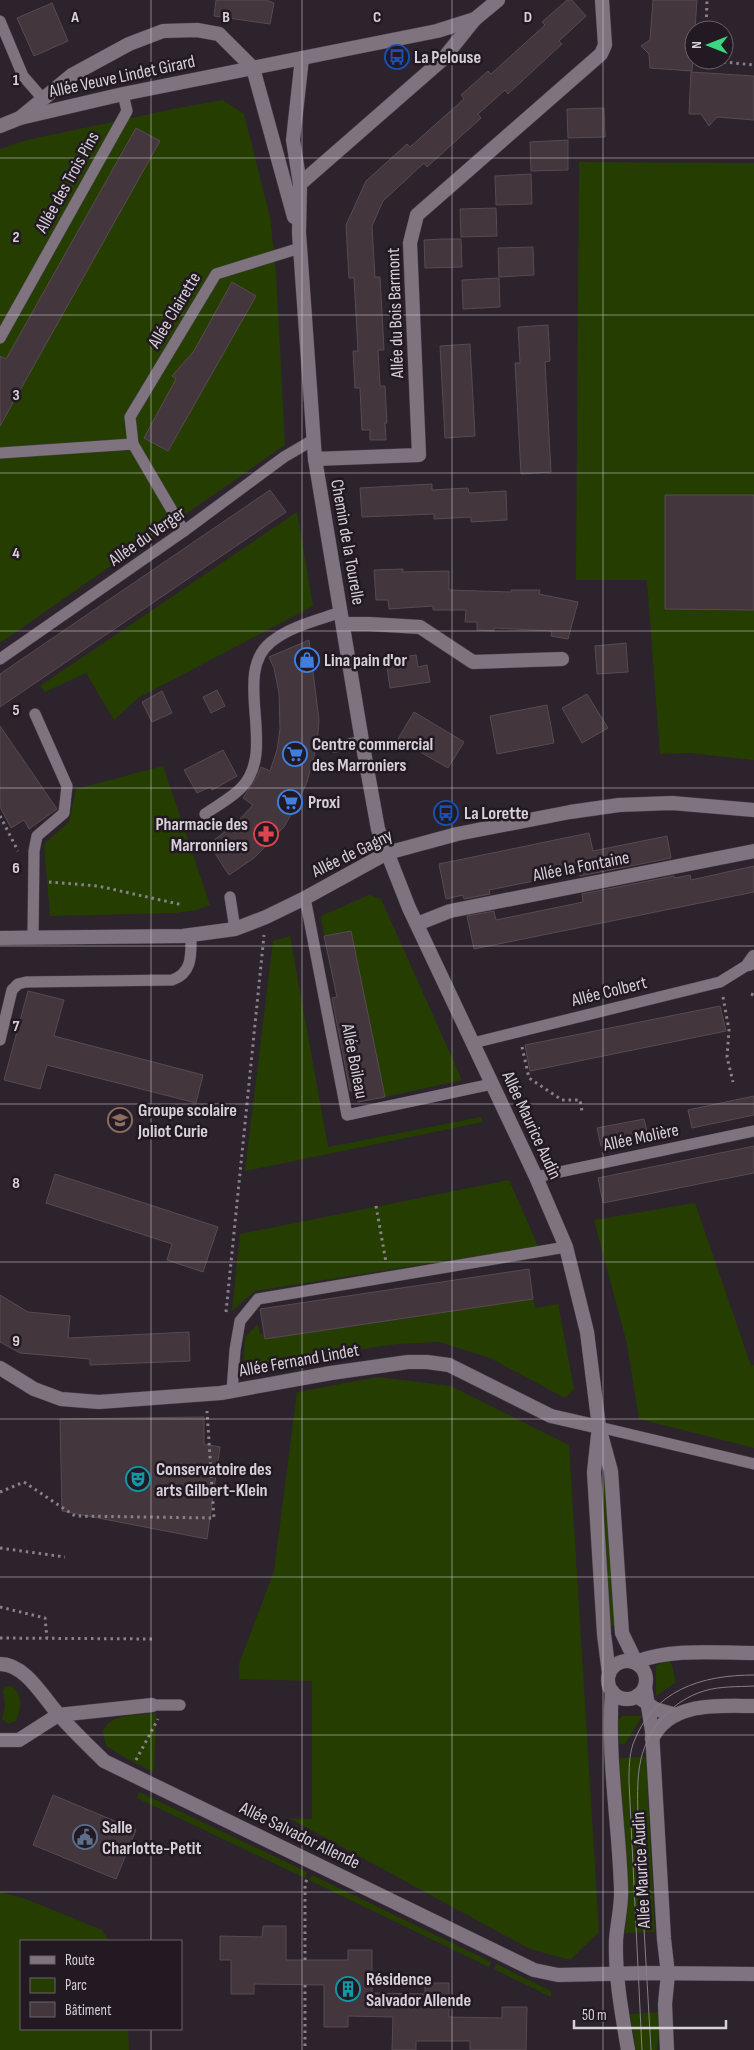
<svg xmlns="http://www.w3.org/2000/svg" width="754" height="2050" font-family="'Sofia Sans Condensed',sans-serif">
<rect width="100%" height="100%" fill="#2c232d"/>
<g fill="#253e00">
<polygon points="223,100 244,114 270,217 276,272 285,445 0,643 0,149 27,140 183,107"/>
<polygon points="579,162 754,163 754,760 690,753 660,754 647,580 576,580"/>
<polygon points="297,512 313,606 138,698 114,720 86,673 45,692 40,686"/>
<polygon points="163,766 210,905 196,910 175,913 50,916 44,844 69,822 76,789"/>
<polygon points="369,895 381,899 462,1080 385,1097 351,931 324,936 321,916"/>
<polygon points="290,936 328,1147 481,1117 483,1122 245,1171 273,941"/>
<polygon points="509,1180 538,1246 255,1291 232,1311 240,1234"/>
<polygon points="695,1203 751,1366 754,1365 754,1448 639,1419 627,1344 594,1220"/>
<polygon points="533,1299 535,1308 558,1304 574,1389 565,1398 490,1358 439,1342 397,1344 243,1366 245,1337 258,1324 260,1334 264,1333 265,1339"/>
<polygon points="378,1377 451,1386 569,1445 599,1932 570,1960 530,1949 289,1818 312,1819 312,1681 239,1679 239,1664 274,1571 297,1392"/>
<polygon points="606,1482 615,1605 614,1626 609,1626 601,1484"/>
<path d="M670 1661C674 1667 673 1675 676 1682L656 1696V1666L664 1662Z"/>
<path d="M11 1686C24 1694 21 1709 16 1721L8 1724 2 1719 5 1707 3 1690 5 1687Z"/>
<path d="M156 1713 154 1772 133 1762 106 1746 103 1732C110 1712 137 1716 156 1713Z"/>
<polygon points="623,1716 642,1716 625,1744 619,1744 618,1720"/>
<polygon points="646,1757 655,1932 625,1933 628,1894 619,1758"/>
<polygon points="139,1792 307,1872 305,1878 137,1798"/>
<polygon points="312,1875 491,1962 489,1967 309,1880"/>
<polygon points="0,1892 26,1899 102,1930 109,1941 21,1941 21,2029 128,2029 129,2050 0,2050"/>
<polygon points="496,1964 551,1991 551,1997 494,1969"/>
<polygon points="660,2012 660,2023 657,2050 636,2050 630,2014"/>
</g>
<g fill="#43363d" stroke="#584a51">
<polygon points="216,0 266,0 274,3 270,24 214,16"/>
<polygon points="567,0 572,0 586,16 559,41 562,44 508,94 505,90 478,114 481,118 427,167 424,163 383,201 372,226 375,277 380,277 384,350 378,350 380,386 385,386 387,423 385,423 386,440 370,440 370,430 362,430 360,388 355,388 353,351 358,351 354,278 349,278 346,225 366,181 407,144 410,147 464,99 461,95 488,71 491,74 545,25 542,22"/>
<polygon points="653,0 697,0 692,71 650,68 649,54 641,46 650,40"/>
<polygon points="52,3 68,41 34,56 17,18"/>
<polygon points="691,72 754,76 754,120 717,117 709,126 701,114 689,114"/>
<polygon points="604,108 605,137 568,138 567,109"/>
<polygon points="136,128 160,141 0,426 0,356 6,359"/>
<polygon points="568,140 568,170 531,171 530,142"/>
<polygon points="531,174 532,204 496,205 495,176"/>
<polygon points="496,208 497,236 461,237 460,209"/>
<polygon points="443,239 461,239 462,267 425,268 424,240"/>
<polygon points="533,247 534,275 499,277 498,248"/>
<polygon points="499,278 500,307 463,309 462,280"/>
<polygon points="232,282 256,296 168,451 144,438 176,379 172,376 194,351"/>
<polygon points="548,325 550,361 545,362 551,472 521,474 515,363 520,363 518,327"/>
<polygon points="470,344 475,436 445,438 440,346"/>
<polygon points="432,484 432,490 468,488 469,493 506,491 507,520 471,522 471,517 434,519 434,514 362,517 360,488"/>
<polygon points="270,490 286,512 0,707 0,674"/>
<polygon points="665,495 754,495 754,610 665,609"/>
<polygon points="403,569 403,572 449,571 449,590 511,592 511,590 540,590 539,594 578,602 568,639 551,636 552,631 494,628 494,631 477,630 477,622 465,622 466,610 433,610 433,606 389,609 388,600 376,600 374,570"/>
<polygon points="309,640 319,720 317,745 307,782 297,804 284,827 254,858 229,875 209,844 235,824 253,805 243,798 258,775 261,767 270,771 277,750 280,729 279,693 274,668 269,657"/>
<polygon points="626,643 628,672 597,674 595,646"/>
<polygon points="416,655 418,667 427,665 430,682 390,688 386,660"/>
<polygon points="217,690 225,706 211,713 203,697"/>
<polygon points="162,691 172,713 152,722 142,702"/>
<polygon points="587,694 608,728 582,743 562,708"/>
<polygon points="547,705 554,743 497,754 490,716"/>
<polygon points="414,712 464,742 448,768 398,739"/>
<polygon points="0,726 57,809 29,829 24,820 11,828 0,807"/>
<polygon points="223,750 237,776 212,790 210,787 197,793 184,770"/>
<polygon points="589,833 593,851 667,836 671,858 580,876 579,872 489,890 490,894 464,899 463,895 446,899 439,864"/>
<polygon points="754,866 754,892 474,949 467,916 494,911 496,920 583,902 582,894 674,876 675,878 690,875 691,880"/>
<polygon points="351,931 385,1097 358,1102 355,1091 350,1091 332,998 337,997 324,936"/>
<polygon points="28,991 64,1000 54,1036 203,1075 196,1103 47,1065 40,1089 4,1080"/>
<polygon points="720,1006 726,1031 530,1071 525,1045"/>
<polygon points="754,1096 754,1115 692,1128 688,1110"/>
<polygon points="644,1119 648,1136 601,1146 597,1128"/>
<polygon points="754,1146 754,1173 603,1203 598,1178"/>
<polygon points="55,1174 218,1227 203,1272 167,1260 172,1244 46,1203"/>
<polygon points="529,1269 533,1299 265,1339 260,1309"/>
<polygon points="0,1295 28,1312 70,1316 68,1338 189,1332 190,1361 90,1365 90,1359 20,1353 0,1342"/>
<polygon points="204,1417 204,1444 220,1447 207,1539 62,1511 60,1419"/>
<polygon points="53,1795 136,1830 116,1879 33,1845"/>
<polygon points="263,1926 286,1926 286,1960 348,1960 348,1950 372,1950 372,1993 425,1994 425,1983 449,1983 449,2017 502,2018 502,2007 527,2007 526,2050 470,2050 470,2041 416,2041 416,2050 392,2050 393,2017 348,2016 348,2027 324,2027 324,1985 254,1984 254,1994 231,1994 231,1960 220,1960 220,1936 262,1937"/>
</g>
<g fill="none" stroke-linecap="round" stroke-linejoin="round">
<defs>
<g id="service">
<polyline points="0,21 23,76 43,99"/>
<polyline points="0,338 127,111 123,94"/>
<polyline points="133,444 130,417 216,274 300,248"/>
<polyline points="0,453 133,444 184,531"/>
<polyline points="0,659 184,531 284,457 313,440"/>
<polyline points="335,747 362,741"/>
<path d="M205 814C216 806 232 798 242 787 278 749 231 674 271 642 291 626 318 620 341 612"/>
<polyline points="230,897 235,929"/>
<polyline points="305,898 347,1115 492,1084"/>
<polyline points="33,938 34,851 37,836 64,813 67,786 35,714"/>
<path d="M0 1040 12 990 18 984 26 982 172 980C193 973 191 954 191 935"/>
<polyline points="473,1043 720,982 749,964"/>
<polyline points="536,1177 754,1131"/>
<polyline points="232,1391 235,1350 240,1321 258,1299 566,1247"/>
<polyline points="599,1427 754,1464"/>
<polyline points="152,1705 180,1705"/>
</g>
<g id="minor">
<polyline points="20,118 72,75 129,44 163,31 197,30 219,34 253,68"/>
<polyline points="315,459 419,455 410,243 417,215 601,54 605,45 602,0"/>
<polyline points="343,624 369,624 420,627 473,662 562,659"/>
<polyline points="417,924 450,911 754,851"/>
<polyline points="749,964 754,957"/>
<polyline points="0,1368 34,1389 61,1399 99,1402 221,1393 331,1373 408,1362 427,1362 449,1365 551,1416 599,1427"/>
<path d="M636 1662C672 1648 716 1653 754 1653"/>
<path d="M0 1664C26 1664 44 1699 60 1716 74 1732 89 1746 104 1761L534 1970 558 1975 647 1973 754 1974"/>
<polyline points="637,1696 655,1709 676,1715"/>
<path d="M652 1739C670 1701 719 1706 754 1706"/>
<polyline points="0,1740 19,1740 58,1715 152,1705"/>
</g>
<g id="tertiary">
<polyline points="302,58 293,140 300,184 299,233 315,459 362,741 378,829 409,908 536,1177 566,1247 587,1332 599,1427 611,1471 622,1633 636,1662"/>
<polyline points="253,68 294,217"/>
<polyline points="0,126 20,118 123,94 437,31 475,19 498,0"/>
<polyline points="300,184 443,59 475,19"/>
<polyline points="598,1435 594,1472 604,1634 609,1674"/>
<circle cx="627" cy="1680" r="19"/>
<polyline points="645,1687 652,1731 664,1939 668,1974 665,2004 667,2050"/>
<path d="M612 1691C607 1757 619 1823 621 1888 622 1906 617 1923 616 1941 615 1978 622 2014 628 2050"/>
</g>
<polyline id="secondary" points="0,938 183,936 235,929 266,917 305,898 387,853 457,834 570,812 619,805 672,803 754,810"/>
</defs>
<use href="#service" stroke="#463f47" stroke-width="12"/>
<use href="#minor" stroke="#463f47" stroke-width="15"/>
<use href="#tertiary" stroke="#463f47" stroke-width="15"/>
<use href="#secondary" stroke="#463f47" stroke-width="15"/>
<g stroke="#89828a" stroke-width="3" stroke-dasharray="2.5 4" stroke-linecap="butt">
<polyline points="706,30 707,0"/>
<polyline points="704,60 754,65"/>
<polyline points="0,816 18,851"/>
<polyline points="49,882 98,886 183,905"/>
<polyline points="751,994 754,995"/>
<polyline points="723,997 729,1030 727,1057 733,1082"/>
<polyline points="522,1047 529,1078 562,1100 580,1100 582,1111"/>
<polyline points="376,1206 386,1262"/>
<polyline points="226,1312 264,935"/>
<polyline points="0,1492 24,1482 75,1516 214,1518 207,1411"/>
<polyline points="0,1548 65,1557"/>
<polyline points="0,1607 45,1618 47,1638"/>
<polyline points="0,1638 153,1639"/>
<polyline points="136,1760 158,1719"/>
<polyline points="305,1960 305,1884 307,1879"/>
<polyline points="305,1985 305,2050"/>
</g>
<use href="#service" stroke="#7e737f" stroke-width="11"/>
<use href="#minor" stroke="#7e737f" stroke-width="14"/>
<use href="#tertiary" stroke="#7e737f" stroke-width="14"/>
<use href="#secondary" stroke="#7e737f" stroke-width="14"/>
<g stroke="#867f87" stroke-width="1">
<path d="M642 2050 629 1782C629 1769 629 1756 633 1744 653 1690 701 1675 754 1675"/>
<path d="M651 2050 638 1824C638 1803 636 1780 641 1759 648 1728 673 1700 704 1691 720 1686 737 1687 754 1686"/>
</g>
</g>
<path fill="none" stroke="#d6d0d7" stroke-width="1" stroke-opacity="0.55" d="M151 0V1941M302 0V2050M452 0V2050M603 0V2050M0 158H754M0 315H754M0 473H754M0 631H754M0 788H754M0 946H754M0 1104H754M0 1262H754M0 1419H754M0 1577H754M0 1735H754M0 1892H754M151 2029V2050"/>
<defs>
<symbol id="bus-ring" viewBox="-11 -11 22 22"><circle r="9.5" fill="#221923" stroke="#1a4fb4" stroke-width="1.5"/><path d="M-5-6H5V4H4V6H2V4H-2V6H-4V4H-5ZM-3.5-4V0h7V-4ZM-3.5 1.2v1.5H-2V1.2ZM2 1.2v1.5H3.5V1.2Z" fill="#1a4fb4"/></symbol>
<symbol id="shop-ring" viewBox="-11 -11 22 22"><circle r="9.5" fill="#221923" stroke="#3f7fe0" stroke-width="1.5"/><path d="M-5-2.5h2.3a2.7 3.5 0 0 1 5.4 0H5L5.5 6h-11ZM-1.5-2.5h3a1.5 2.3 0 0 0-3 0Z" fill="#3f7fe0"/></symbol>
<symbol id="supermarket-ring" viewBox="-11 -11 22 22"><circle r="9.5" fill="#221923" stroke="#3f7fe0" stroke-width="1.5"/><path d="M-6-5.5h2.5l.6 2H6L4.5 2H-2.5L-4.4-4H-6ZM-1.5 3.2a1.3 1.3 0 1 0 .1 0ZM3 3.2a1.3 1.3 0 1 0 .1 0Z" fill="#3f7fe0"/></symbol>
<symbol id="pharmacy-ring" viewBox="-11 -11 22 22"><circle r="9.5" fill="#221923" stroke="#e0444e" stroke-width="1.5"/><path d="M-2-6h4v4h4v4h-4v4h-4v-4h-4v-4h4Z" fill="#e0444e"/></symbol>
<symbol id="school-ring" viewBox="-11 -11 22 22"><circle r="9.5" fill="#221923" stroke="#8d6e63" stroke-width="1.5"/><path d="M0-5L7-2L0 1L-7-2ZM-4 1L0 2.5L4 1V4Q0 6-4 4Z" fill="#8d6e63"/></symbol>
<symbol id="theatre-ring" viewBox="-11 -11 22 22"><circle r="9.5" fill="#221923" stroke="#0f9aa8" stroke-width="1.5"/><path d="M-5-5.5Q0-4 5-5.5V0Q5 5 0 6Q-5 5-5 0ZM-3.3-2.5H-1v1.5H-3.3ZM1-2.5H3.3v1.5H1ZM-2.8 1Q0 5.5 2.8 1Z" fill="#0f9aa8"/></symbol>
<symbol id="civic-ring" viewBox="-11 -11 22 22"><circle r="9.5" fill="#221923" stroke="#5c6f8a" stroke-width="1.5"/><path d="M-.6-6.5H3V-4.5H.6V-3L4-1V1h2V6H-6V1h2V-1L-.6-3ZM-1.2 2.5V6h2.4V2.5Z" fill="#5c6f8a"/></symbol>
<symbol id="building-ring" viewBox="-11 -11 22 22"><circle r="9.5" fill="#221923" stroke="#0f9aa8" stroke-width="1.5"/><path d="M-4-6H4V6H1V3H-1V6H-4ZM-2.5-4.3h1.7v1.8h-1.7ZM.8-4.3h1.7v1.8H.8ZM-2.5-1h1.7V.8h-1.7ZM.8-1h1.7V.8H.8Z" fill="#0f9aa8"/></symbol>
</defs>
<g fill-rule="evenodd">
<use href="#bus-ring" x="383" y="43" width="28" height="28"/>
<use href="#shop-ring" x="293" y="646" width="28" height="28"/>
<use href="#supermarket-ring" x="281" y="740" width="28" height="28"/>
<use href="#supermarket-ring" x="276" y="788" width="28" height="28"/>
<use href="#bus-ring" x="432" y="799" width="28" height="28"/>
<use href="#pharmacy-ring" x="252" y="820" width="28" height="28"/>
<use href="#school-ring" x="106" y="1106" width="28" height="28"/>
<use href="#theatre-ring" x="124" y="1465" width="28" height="28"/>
<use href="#civic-ring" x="71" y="1823" width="28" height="28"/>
<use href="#building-ring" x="334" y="1975" width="28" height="28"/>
</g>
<g text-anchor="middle" stroke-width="5" stroke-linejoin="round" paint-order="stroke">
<g font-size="18" font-weight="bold" fill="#d6d0d7" stroke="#221923" text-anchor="start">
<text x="414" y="63">La Pelouse</text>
<text x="324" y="666">Lina pain d'or</text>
<text x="312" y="750">Centre commercial<tspan x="312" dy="21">des Marroniers</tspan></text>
<text x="308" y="808">Proxi</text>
<text x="464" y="819">La Lorette</text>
<text x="248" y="830" text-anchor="end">Pharmacie des<tspan x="248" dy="21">Marronniers</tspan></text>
<text x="138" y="1116">Groupe scolaire<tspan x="138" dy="21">Joliot Curie</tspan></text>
<text x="156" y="1475">Conservatoire des<tspan x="156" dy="21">arts Gilbert-Klein</tspan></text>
<text x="102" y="1833">Salle<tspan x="102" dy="21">Charlotte-Petit</tspan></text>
<text x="366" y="1985">Résidence<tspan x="366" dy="21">Salvador Allende</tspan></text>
</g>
<g font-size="18" fill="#d6d0d7" stroke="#221923">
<text transform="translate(122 76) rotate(-12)" y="6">Allée Veuve Lindet Girard</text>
<text transform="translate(67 182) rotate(-61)" y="6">Allée des Trois Pins</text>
<text transform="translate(174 310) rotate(-59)" y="6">Allée Clairette</text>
<text transform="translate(395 313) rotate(-92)" y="6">Allée du Bois Barmont</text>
<text transform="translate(147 536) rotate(-35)" y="6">Allée du Verger</text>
<text transform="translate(348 542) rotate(80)" y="6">Chemin de la Tourelle</text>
<text transform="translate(352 853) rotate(-26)" y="6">Allée de Gagny</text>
<text transform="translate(581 866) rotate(-11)" y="6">Allée la Fontaine</text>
<text transform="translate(609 991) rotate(-14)" y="6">Allée Colbert</text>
<text transform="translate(355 1061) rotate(79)" y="6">Allée Boileau</text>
<text transform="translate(532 1125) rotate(65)" y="6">Allée Maurice Audin</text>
<text transform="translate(641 1137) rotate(-12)" y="6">Allée Molière</text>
<text transform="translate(299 1360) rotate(-10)" y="6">Allée Fernand Lindet</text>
<text transform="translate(300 1835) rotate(26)" y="6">Allée Salvador Allende</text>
<text transform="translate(641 1870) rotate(-93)" y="6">Allée Maurice Audin</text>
</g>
</g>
<g font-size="16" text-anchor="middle" font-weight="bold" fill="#d6d0d7" stroke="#221923" stroke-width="5" stroke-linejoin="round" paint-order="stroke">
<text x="75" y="22">A</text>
<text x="226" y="22">B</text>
<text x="377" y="22">C</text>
<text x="528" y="22">D</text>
<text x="16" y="85">1</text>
<text x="16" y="242">2</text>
<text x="16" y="400">3</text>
<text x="16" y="558">4</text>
<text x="16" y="715">5</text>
<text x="16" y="873">6</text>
<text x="16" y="1031">7</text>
<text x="16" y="1188">8</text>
<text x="16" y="1346">9</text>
</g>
<rect x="20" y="1940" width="162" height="90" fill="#221923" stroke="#6a626b"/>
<rect x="30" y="1956" width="25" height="8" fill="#7e737f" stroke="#6a626b"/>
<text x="65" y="1965" font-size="15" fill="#d6d0d7">Route</text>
<rect x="30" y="1978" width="25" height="15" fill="#253e00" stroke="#6a626b"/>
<text x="65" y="1990" font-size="15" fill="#d6d0d7">Parc</text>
<rect x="30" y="2002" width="25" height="15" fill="#43363d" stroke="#6a626b"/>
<text x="65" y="2015" font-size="15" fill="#d6d0d7">Bâtiment</text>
<g transform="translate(709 45) rotate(270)"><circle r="24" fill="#221923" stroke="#6a626b"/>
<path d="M0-4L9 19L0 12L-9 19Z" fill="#3ad77f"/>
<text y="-8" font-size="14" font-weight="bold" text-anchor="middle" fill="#d6d0d7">N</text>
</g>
<path d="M574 2020v8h152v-8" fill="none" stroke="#d6d0d7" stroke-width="2.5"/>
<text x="582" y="2020" font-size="15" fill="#d6d0d7" stroke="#221923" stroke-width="4" paint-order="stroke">50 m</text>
</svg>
